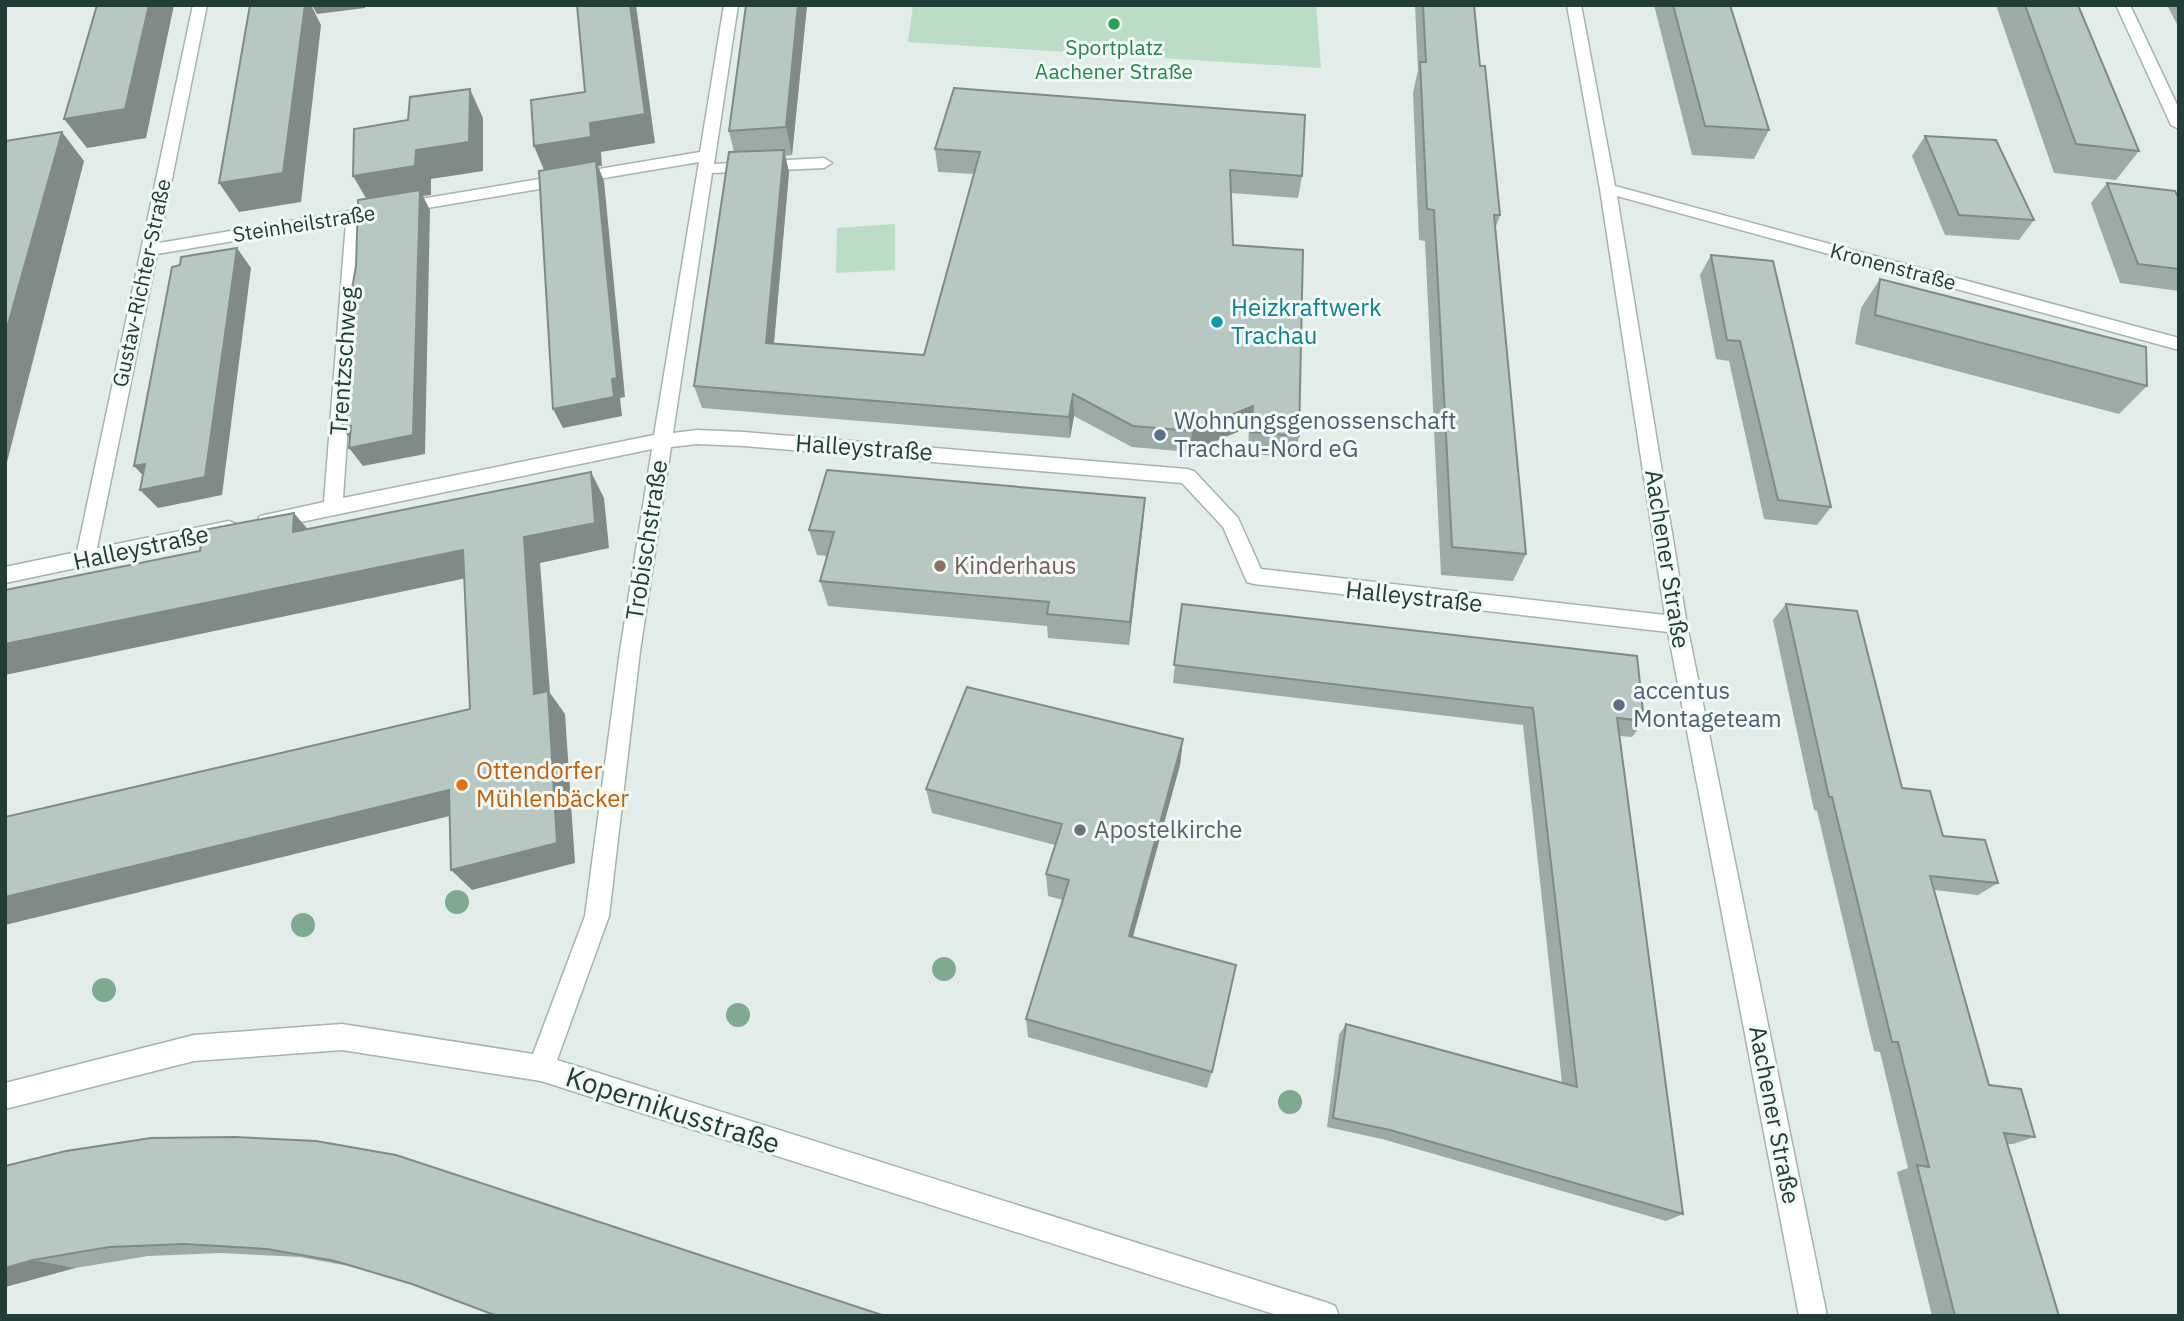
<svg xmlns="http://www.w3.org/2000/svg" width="2184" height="1321" font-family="'IBM Plex Sans',sans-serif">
<rect width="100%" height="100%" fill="#e2ece8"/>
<g fill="#bbddc6">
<polygon points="913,5 1316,5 1321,68 908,42"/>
<polygon points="895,224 895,270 836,273 837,228"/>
</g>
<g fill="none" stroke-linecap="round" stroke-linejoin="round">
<defs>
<g id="minor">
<path d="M193 5H207L159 243 700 152 724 5H738L714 164 824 158 832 163 824 168 712 173 673 433 697 430 744 432 1187 469 1194 471 1238 518 1261 569 1665 615 1600 189 1567 5H1581L1615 186 2179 338V350L1617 196 1687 625 1827 1316H1799L1668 632 1254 584 1247 582 1223 527 1182 483 744 446 697 444 671 447 640 651 609 916 557 1060 1325 1302 1335 1306 1339 1316H1280L541 1081 342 1050 194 1061 5 1109V1083L194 1035 342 1024 533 1054 585 916 620 651 652 449 267 529 260 526 257 521 260 516 324 502 346 222 157 254 97 548 229 521 236 524 239 529 236 534 5 583V567L77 552ZM699 162 654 435 343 498 362 219Z"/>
<polygon points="2116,5 2130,5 2179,109 2179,129 2171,125"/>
</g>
</defs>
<use href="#minor" stroke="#a5b4af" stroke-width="3"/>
<use href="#minor" fill="#fff" fill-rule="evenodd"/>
</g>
<g fill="#7eaa92">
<circle cx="457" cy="902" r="12"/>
<circle cx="303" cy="925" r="12"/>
<circle cx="944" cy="969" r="12"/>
<circle cx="104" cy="990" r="12"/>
<circle cx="738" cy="1015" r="12"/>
<circle cx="1290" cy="1102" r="12"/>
</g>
<g fill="#9daba6">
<polygon points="807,5 792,155 785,156 789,172 774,343 924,355 974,174 938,172 935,149 1302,176 1298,198 1231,193 1233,245 1299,436 1295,457 1248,454 1249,427 1190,452 1132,447 1074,416 1070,438 702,408 694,386 734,152 729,131"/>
<polygon points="1415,5 1474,5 1480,66 1500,215 1495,229 1526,554 1513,581 1441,575 1425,241 1419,240 1413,93 1418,70"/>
<polygon points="1654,5 1730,5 1769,130 1754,159 1692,155"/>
<polygon points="1996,5 2078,5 2139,151 2116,180 2054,173"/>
<polygon points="2167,5 2179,5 2179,28"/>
<polygon points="1925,136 2034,220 2019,240 1945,235 1912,156"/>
<polygon points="2107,183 2179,199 2179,291 2120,283 2091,203"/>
<polygon points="1711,255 1831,507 1817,525 1764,519 1729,361 1716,359 1700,275"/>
<polygon points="1880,279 2147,386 2119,414 1855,344 1861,308"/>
<polygon points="1145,498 1143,523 1129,645 1048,638 1047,626 828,606 820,581 827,556 817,555 809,530"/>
<polygon points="1182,604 1644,721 1632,737 1620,736 1683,1214 1666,1221 1382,1139 1327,1127 1339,1035 1346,1024 1562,1083 1523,725 1173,683"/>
<polygon points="1786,604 1902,788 1943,836 1998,883 1978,895 1934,890 1989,1085 2035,1137 2013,1144 2007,1144 2059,1316 1932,1316 1897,1172 1908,1168 1880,1052 1874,1051 1817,811 1814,810 1773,620"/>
<polygon points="1183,739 1180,765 1133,937 1212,1072 1207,1088 1028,1037 1026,1019 1063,900 1048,896 1046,874 1055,845 932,813 926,789"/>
<polygon points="235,1137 316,1141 396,1155 883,1316 497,1316 412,1284 354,1267 300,1257 220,1253 148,1256 75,1268 5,1287 5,1166 66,1151 151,1138"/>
</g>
<g fill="#808b87">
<polygon points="149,5 174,5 146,138 87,148 64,119"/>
<polygon points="305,5 311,5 321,25 301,202 239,212 219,183"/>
<polygon points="312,5 365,5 365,8 317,14"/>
<polygon points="630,5 636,5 655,143 601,152 602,166 598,166 604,181 625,397 620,398 622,416 563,428 553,409 546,175 534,146 590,123"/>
<polygon points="798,5 807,5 792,155 786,127"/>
<polygon points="470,89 483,118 483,171 431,179 431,195 423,196 430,210 425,454 363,466 349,448 355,446 342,428 370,205 353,176 416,150"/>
<polygon points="62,132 84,161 5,470 5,335"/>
<polygon points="784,150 789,172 772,365 766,343"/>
<polygon points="237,248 251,268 222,495 158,508 140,490"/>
<polygon points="1073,394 1074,416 1070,438 1069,417"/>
<polygon points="1253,406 1249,427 1190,452 1192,431"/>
<polygon points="145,464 152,485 134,466"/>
<polygon points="591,472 604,498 609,548 540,563 550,693 565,714 575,863 472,890 451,870 534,694 524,537"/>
<polygon points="1145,498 1143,523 1129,645 1130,622"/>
<polygon points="294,513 316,539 293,532"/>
<polygon points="463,550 481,575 5,675 5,644"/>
<polygon points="1183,739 1180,765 1127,957 1129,936"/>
<polygon points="449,790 470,811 5,925 5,897"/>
<polygon points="33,1260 75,1268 5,1287 5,1268"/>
</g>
<g fill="#b7c7c1" stroke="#808b87" stroke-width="2">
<polygon points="97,5 149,5 125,109 64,119"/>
<polygon points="250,5 305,5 283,173 219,183"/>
<polygon points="577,5 630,5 645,114 590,123 591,137 534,146 531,100 585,92"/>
<polygon points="746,5 798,5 786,127 729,131"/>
<polygon points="1423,5 1474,5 1480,66 1485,66 1500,215 1494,215 1526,554 1452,547 1434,210 1427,209 1420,62 1426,62"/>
<polygon points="1673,5 1730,5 1769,130 1705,126"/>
<polygon points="2025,5 2078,5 2139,151 2076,144"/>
<polygon points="954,88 1305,115 1302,176 1230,170 1233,245 1303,250 1299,436 1251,432 1253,406 1192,431 1133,426 1073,394 1069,417 694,386 729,152 784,150 766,343 924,355 980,152 935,149"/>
<polygon points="470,89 469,142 416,150 415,166 353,176 354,129 408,120 410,97"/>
<polygon points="62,132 5,335 5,141"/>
<polygon points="1925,136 1996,140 2034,220 1959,215"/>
<polygon points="596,161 617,378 612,379 614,397 553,409 539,171"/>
<polygon points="2107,183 2175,191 2179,199 2179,269 2138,264"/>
<polygon points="420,190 413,435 349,448 351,426 342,428 348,372 350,300 356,266 358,200"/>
<polygon points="237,248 205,477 140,490 145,464 134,466 172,267 180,265 181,257"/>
<polygon points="1711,255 1773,261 1831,507 1778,500 1740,341 1727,340"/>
<polygon points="1880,279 2146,347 2147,386 1875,315"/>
<polygon points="827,470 1145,498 1130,622 1047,614 1049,602 820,581 834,532 809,530"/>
<polygon points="591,472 595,523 524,537 534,694 548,691 557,843 451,870 449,790 5,897 5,817 470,709 463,550 5,644 5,590 200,551 203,530 294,513 293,532"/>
<polygon points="1182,604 1637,656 1644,721 1617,718 1683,1214 1390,1130 1333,1118 1346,1024 1577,1087 1533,708 1174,665"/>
<polygon points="1786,604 1857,611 1902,788 1930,791 1943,836 1985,840 1998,883 1930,876 1989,1085 2021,1089 2035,1137 2004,1133 2059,1316 1955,1316 1917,1165 1929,1167 1898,1042 1892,1042 1832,797 1829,797"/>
<polygon points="967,687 1183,739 1129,936 1236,965 1212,1072 1026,1019 1069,880 1046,874 1062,824 926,789"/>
<polygon points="235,1137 316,1141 396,1155 882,1315 882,1316 497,1316 412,1284 335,1261 267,1249 184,1244 109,1247 33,1260 5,1268 5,1166 66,1151 151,1138"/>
</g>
<circle fill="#2e9e5b" stroke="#f3f9f6" stroke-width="2.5" cx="1114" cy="24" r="7"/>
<circle fill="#0f9aa8" stroke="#f3f9f6" stroke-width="2.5" cx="1217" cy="322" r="7"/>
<g fill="#5c6f8a" stroke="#f3f9f6" stroke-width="2.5">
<circle cx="1160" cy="435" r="7"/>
<circle cx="1619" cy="705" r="7"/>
</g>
<circle fill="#8d6e63" stroke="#f3f9f6" stroke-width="2.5" cx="940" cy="566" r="7"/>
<circle fill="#e8710a" stroke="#f3f9f6" stroke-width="2.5" cx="462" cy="785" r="7"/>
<circle fill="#6b7280" stroke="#f3f9f6" stroke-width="2.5" cx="1080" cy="830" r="7"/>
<g text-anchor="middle" stroke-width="6" stroke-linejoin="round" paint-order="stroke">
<g font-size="21" fill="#27864d" stroke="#f3f9f6">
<text x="1114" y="55">Sportplatz<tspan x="1114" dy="24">Aachener Straße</tspan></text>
</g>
<g font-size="21" fill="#223d37" stroke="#f3f9f6">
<text transform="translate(304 224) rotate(-9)" y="7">Steinheilstraße</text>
<text transform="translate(1893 267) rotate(15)" y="7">Kronenstraße</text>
<text transform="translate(142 283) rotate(-78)" y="7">Gustav-Richter-Straße</text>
</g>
<g font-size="24" fill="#0d838f" stroke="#f3f9f6" text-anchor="start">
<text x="1231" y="316">Heizkraftwerk<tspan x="1231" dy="28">Trachau</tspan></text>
</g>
<g font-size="24" fill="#223d37" stroke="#f3f9f6">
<text transform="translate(344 361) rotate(-86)" y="8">Trentzschweg</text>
<text transform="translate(864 448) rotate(4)" y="8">Halleystraße</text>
<text transform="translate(647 540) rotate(-81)" y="8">Trobischstraße</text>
<text transform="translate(141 548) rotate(-12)" y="8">Halleystraße</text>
<text transform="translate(1667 559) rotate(81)" y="8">Aachener Straße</text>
<text transform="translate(1414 597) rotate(6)" y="8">Halleystraße</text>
<text transform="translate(1774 1115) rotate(79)" y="8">Aachener Straße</text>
</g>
<g font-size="24" fill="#4e5e75" stroke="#f3f9f6" text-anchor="start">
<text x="1174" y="429">Wohnungsgenossenschaft<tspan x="1174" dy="28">Trachau-Nord eG</tspan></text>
<text x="1633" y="699">accentus<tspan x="1633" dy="28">Montageteam</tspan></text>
</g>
<g font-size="24" fill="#785e54" stroke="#f3f9f6" text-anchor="start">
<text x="954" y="574">Kinderhaus</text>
</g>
<g font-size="24" fill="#c56008" stroke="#f3f9f6" text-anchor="start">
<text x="476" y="779">Ottendorfer<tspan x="476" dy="28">Mühlenbäcker</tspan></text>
</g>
<g font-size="24" fill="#5b616d" stroke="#f3f9f6" text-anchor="start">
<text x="1094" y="838">Apostelkirche</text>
</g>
<g font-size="28" fill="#223d37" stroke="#f3f9f6">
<text transform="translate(673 1110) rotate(18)" y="10">Kopernikusstraße</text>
</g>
</g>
<rect width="2184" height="1321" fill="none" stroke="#223d37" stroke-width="14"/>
</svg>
